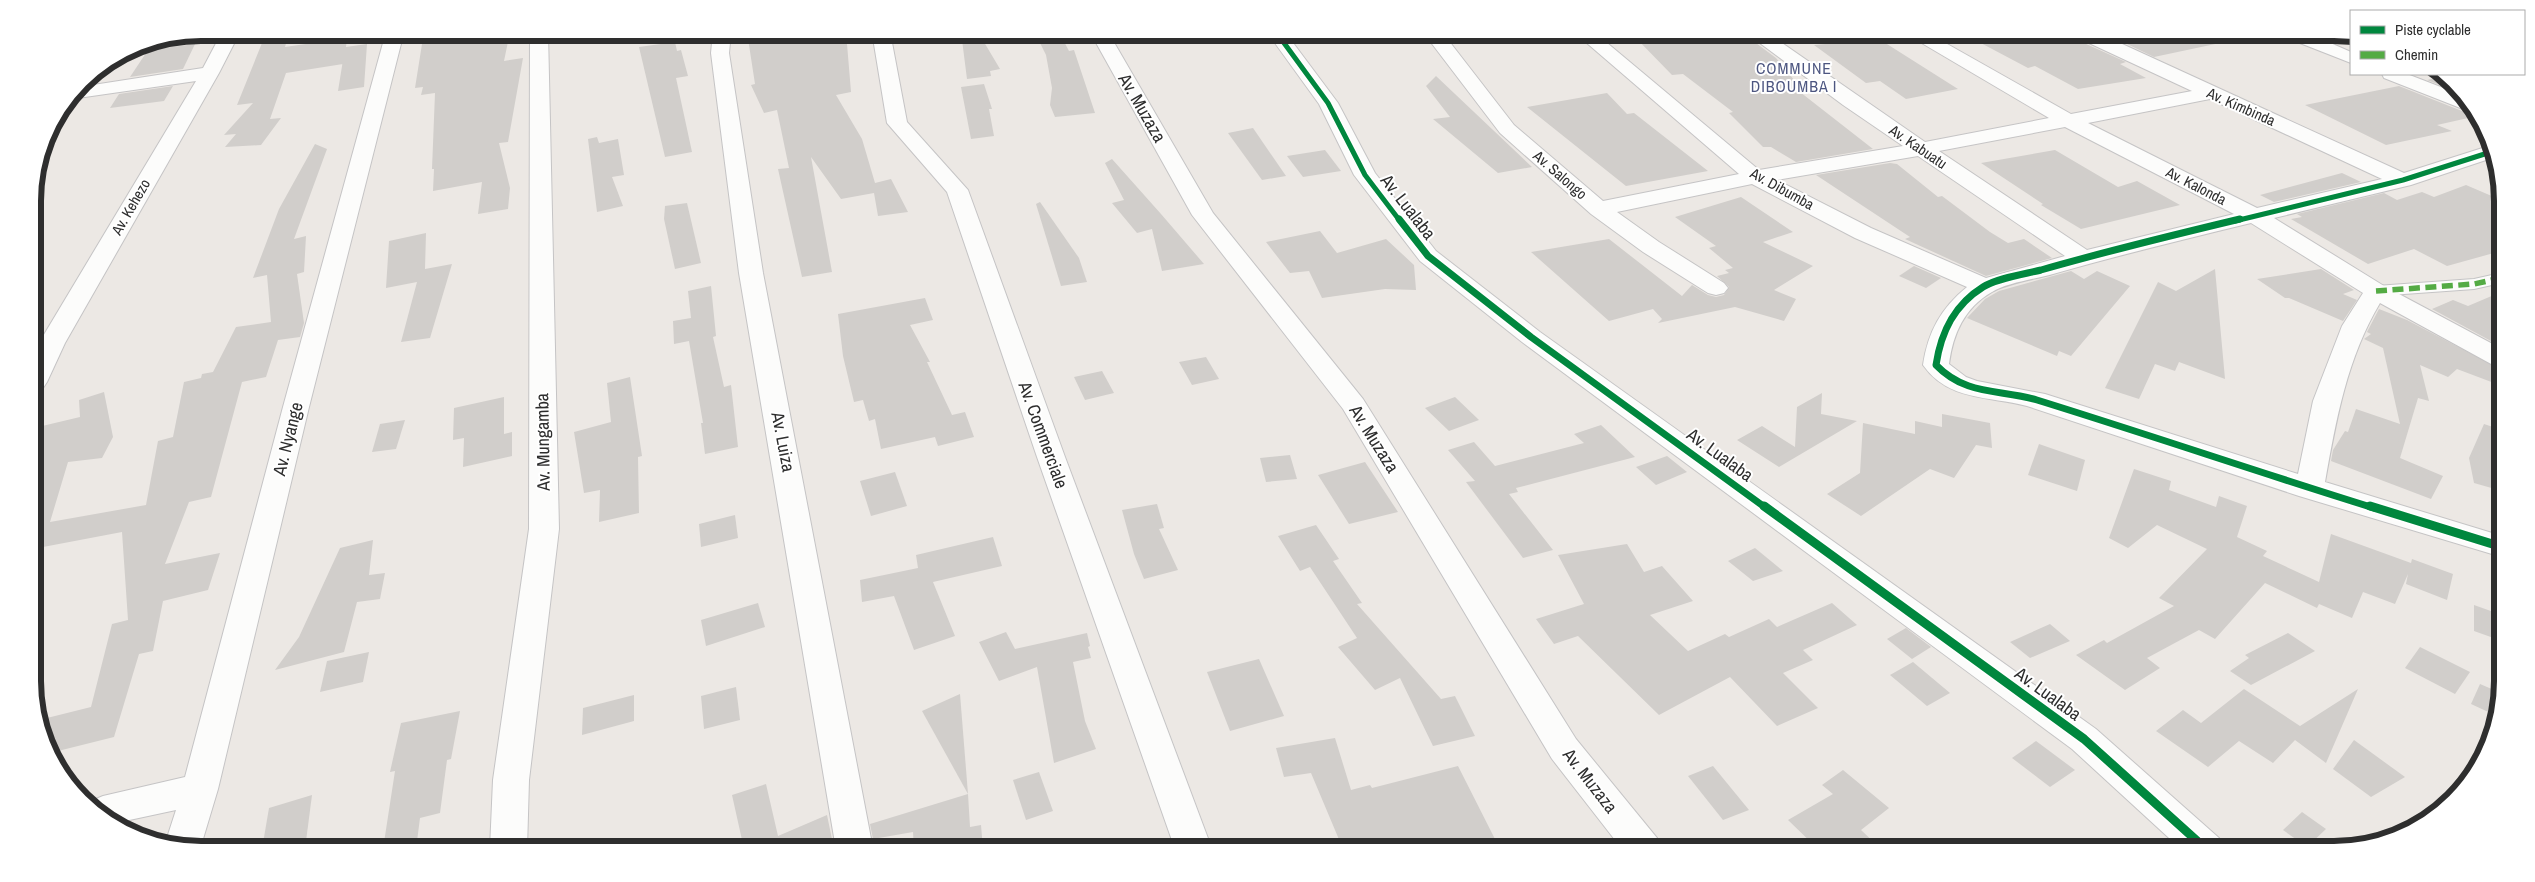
<svg xmlns="http://www.w3.org/2000/svg" width="2535" height="882" font-family="'Archivo Narrow',sans-serif">
<rect width="100%" height="100%" fill="#ece8e4"/>
<g fill="#d1cecb">
<polygon points="452,32 474,32 474,36 510,32 504,61 523,58 508,142 499,143 510,188 508,209 478,214 482,182 433,191 434,169 432,169 435,93 421,95 423,87 415,88 422,44 452,40"/>
<polygon points="747,32 785,32 786,39 824,32 846,32 851,92 836,95 862,139 875,183 891,179 908,212 878,216 874,193 841,199 811,157 832,272 802,277 778,169 789,168 777,110 764,113 751,85 755,84"/>
<polygon points="961,32 978,32 1000,69 990,71 991,76 967,79"/>
<polygon points="1042,32 1059,32 1069,51 1074,50 1095,113 1055,117 1050,105 1052,88 1046,55 1036,35"/>
<polygon points="1659,32 1729,32 1737,38 1748,37 1776,58 1804,92 1800,92 1873,149 1796,162 1771,147 1763,147 1729,113 1733,112 1683,74 1672,75 1634,36"/>
<polygon points="1960,32 2069,32 2073,38 2126,62 2120,64 2146,78 2078,89 2035,66 2028,68"/>
<polygon points="2102,32 2219,32 2220,43 2154,57"/>
<polygon points="347,38 346,47 367,44 364,87 338,91 343,60 343,64 286,73 270,119 281,118 261,145 225,147 236,134 224,135 253,103 237,105 262,43 287,40 285,47"/>
<polygon points="1879,39 1958,89 1906,99 1880,81 1866,83 1814,45"/>
<polygon points="675,42 677,51 681,50 688,76 676,78 692,152 665,157 639,47"/>
<polygon points="195,44 183,69 130,77 148,50"/>
<polygon points="1436,76 1532,167 1498,173 1433,119 1450,117 1426,86"/>
<polygon points="2441,77 2461,90 2463,94 2427,80"/>
<polygon points="984,84 992,109 989,109 994,136 971,139 961,87"/>
<polygon points="173,86 164,101 110,108 119,94"/>
<polygon points="2399,86 2462,111 2474,112 2477,116 2437,125 2452,131 2386,145 2305,105"/>
<polygon points="1607,93 1627,114 1634,113 1708,171 1626,186 1527,107"/>
<polygon points="1253,128 1286,176 1262,180 1228,133"/>
<polygon points="597,137 599,143 618,139 624,175 612,177 623,206 597,212 588,139"/>
<polygon points="315,144 327,149 294,239 306,236 304,272 297,274 304,323 300,337 278,340 266,377 242,382 211,497 189,502 165,564 220,553 208,590 163,601 153,651 139,654 114,737 54,752 39,720 91,707 112,624 128,620 122,532 43,547 41,556 35,555 34,437 38,427 80,417 79,400 104,392 113,437 102,458 68,462 50,522 146,505 158,441 173,437 184,382 201,378 202,374 213,372 236,327 271,322 267,275 253,278 279,209"/>
<polygon points="1325,150 1341,171 1303,177 1287,156"/>
<polygon points="2055,150 2118,187 2137,181 2180,205 2081,229 2041,205 2043,204 1981,163"/>
<polygon points="1112,159 1161,214 1204,264 1162,271 1152,229 1137,233 1112,203 1124,200 1105,163"/>
<polygon points="1890,163 1897,164 1938,197 1942,196 1990,232 2008,243 2024,239 2052,258 1986,276 1905,239 1910,237 1816,175"/>
<polygon points="2342,173 2361,182 2274,202 2260,195"/>
<polygon points="2466,185 2501,200 2501,251 2447,266 2414,249 2368,264 2291,219 2302,217 2297,214 2384,193 2397,200 2422,192 2434,197"/>
<polygon points="1741,197 1793,232 1763,242 1813,266 1774,290 1796,299 1784,321 1735,307 1658,323 1662,319 1653,309 1609,321 1531,252 1609,239 1682,296 1692,285 1708,295 1716,297 1724,295 1729,287 1717,276 1729,273 1725,270 1733,268 1709,248 1716,246 1675,217"/>
<polygon points="1040,202 1079,258 1087,282 1061,286 1036,204"/>
<polygon points="687,203 701,263 675,269 664,219 665,206"/>
<polygon points="1320,231 1337,253 1386,239 1414,265 1416,290 1385,289 1322,298 1309,271 1290,273 1266,242"/>
<polygon points="426,233 425,269 452,264 430,338 401,342 417,282 386,288 389,241"/>
<polygon points="1914,266 1941,278 1926,288 1899,276"/>
<polygon points="2215,269 2225,379 2179,362 2175,371 2155,364 2139,399 2105,388 2158,282 2176,291"/>
<polygon points="2321,269 2354,290 2343,294 2357,300 2343,321 2289,298 2285,298 2257,279"/>
<polygon points="2071,271 2084,279 2097,271 2130,286 2071,356 2059,351 2057,356 1967,318 1985,299 1999,291"/>
<polygon points="711,286 716,336 713,337 724,387 731,385 738,447 705,454 701,423 703,423 689,341 674,344 673,321 691,318 688,291"/>
<polygon points="2501,292 2502,347 2432,309 2453,300 2468,306"/>
<polygon points="925,298 933,320 910,325 930,362 927,362 952,415 965,412 974,437 938,446 935,437 881,449 875,419 869,421 863,400 854,402 843,356 838,314"/>
<polygon points="2379,309 2407,320 2502,370 2502,386 2457,369 2448,377 2420,365 2429,401 2418,398 2400,458 2443,476 2431,499 2331,461 2333,450 2345,431 2348,432 2356,409 2400,424 2383,348 2364,339 2371,334 2367,332"/>
<polygon points="1206,357 1219,379 1192,385 1179,362"/>
<polygon points="1102,371 1114,393 1085,400 1074,377"/>
<polygon points="630,377 642,456 638,457 639,513 599,522 600,490 584,493 574,432 611,422 607,383"/>
<polygon points="1822,393 1821,414 1857,421 1779,467 1737,440 1762,426 1795,447 1797,407"/>
<polygon points="504,397 504,434 512,432 512,456 463,467 464,438 453,440 454,408"/>
<polygon points="1455,397 1479,420 1449,431 1425,408"/>
<polygon points="1942,414 1990,423 1992,448 1976,445 1954,478 1930,469 1861,516 1827,494 1860,473 1863,423 1915,434 1915,421 1942,427"/>
<polygon points="405,420 396,449 372,452 380,424"/>
<polygon points="2484,424 2502,430 2502,491 2474,483 2469,458"/>
<polygon points="1601,425 1635,457 1516,488 1518,492 1509,494 1553,550 1523,558 1466,482 1475,481 1448,450 1474,442 1495,466 1584,443 1574,434"/>
<polygon points="2039,444 2085,460 2077,491 2028,475"/>
<polygon points="1290,455 1297,479 1266,482 1260,458"/>
<polygon points="1667,456 1687,472 1656,485 1636,467"/>
<polygon points="1365,462 1398,512 1349,524 1318,475"/>
<polygon points="2134,469 2171,481 2169,490 2216,507 2219,496 2247,506 2237,537 2267,551 2263,556 2319,582 2331,534 2411,563 2412,559 2453,574 2447,600 2406,584 2408,574 2395,604 2363,592 2352,618 2319,604 2317,608 2265,583 2215,639 2199,630 2147,658 2160,668 2125,690 2076,655 2104,640 2107,643 2174,606 2159,598 2207,549 2157,525 2128,548 2109,538"/>
<polygon points="895,472 907,506 871,516 860,481"/>
<polygon points="1157,504 1164,528 1159,529 1178,570 1144,579 1134,554 1122,510"/>
<polygon points="735,515 738,538 701,547 699,524"/>
<polygon points="1316,525 1339,559 1333,561 1362,603 1357,604 1441,699 1455,696 1475,736 1433,746 1400,678 1375,690 1338,647 1357,638 1310,567 1300,571 1278,536"/>
<polygon points="993,537 1002,566 933,582 955,636 914,650 894,596 862,602 860,580 918,568 916,555"/>
<polygon points="373,540 369,575 385,573 380,599 357,602 344,652 275,670 299,637 340,548"/>
<polygon points="1627,544 1644,572 1662,566 1693,601 1650,615 1688,651 1725,634 1729,637 1769,619 1777,627 1832,603 1857,625 1803,650 1813,660 1783,673 1818,708 1777,726 1730,677 1659,715 1578,636 1554,644 1536,619 1584,604 1558,555"/>
<polygon points="1755,548 1783,571 1753,581 1728,561"/>
<polygon points="758,603 765,627 706,646 701,620"/>
<polygon points="2474,605 2502,615 2502,641 2474,631"/>
<polygon points="2050,624 2070,641 2030,658 2010,642"/>
<polygon points="1906,628 1931,647 1912,659 1887,639"/>
<polygon points="1006,632 1015,649 1087,633 1090,646 1088,647 1091,658 1073,662 1085,721 1096,749 1054,763 1037,667 999,681 979,642"/>
<polygon points="2288,633 2315,651 2251,685 2230,671 2249,658 2245,655"/>
<polygon points="2420,647 2470,672 2455,694 2405,668"/>
<polygon points="369,652 363,682 320,692 327,661"/>
<polygon points="1259,659 1284,716 1230,731 1207,672"/>
<polygon points="1913,662 1950,693 1927,706 1890,675"/>
<polygon points="2480,684 2501,693 2497,716 2471,704"/>
<polygon points="736,687 740,720 704,729 701,696"/>
<polygon points="2244,689 2300,726 2358,689 2326,763 2295,740 2273,763 2239,741 2208,767 2156,731 2183,710 2201,723"/>
<polygon points="960,694 968,794 922,711"/>
<polygon points="634,695 634,721 582,735 583,708"/>
<polygon points="460,711 451,759 447,760 440,813 420,818 416,849 383,849 395,771 390,772 401,723"/>
<polygon points="1335,738 1351,790 1370,785 1372,788 1458,766 1500,849 1343,849 1311,773 1284,777 1276,748"/>
<polygon points="2354,740 2405,777 2371,797 2333,769"/>
<polygon points="2036,741 2075,770 2050,787 2012,758"/>
<polygon points="1713,766 1749,810 1723,820 1688,776"/>
<polygon points="1843,770 1889,808 1861,830 1881,849 1818,849 1788,820 1833,794 1822,785"/>
<polygon points="1039,772 1053,811 1026,820 1013,780"/>
<polygon points="766,784 778,836 827,815 834,849 744,849 732,795"/>
<polygon points="968,794 970,827 981,825 983,849 914,849 913,832 873,839 870,824"/>
<polygon points="312,795 305,849 262,849 269,808"/>
<polygon points="2302,812 2326,829 2307,847 2283,830"/>
</g>
<g fill="none" stroke-linecap="round" stroke-linejoin="round">
<defs>
<polygon id="pedestrian" points="2501,273 2501,283 2474,289 2376,296 2370,295 2367,291 2370,287 2376,286 2474,279"/>
<g id="minor">
<polygon points="222,32 240,32 219,73 65,343 47,382 43,388 34,390 34,355 39,343 196,81 71,99 80,87 203,68"/>
<polygon points="386,32 404,32 309,407 218,789 200,849 165,844 176,810 120,822 89,802 103,796 185,777 283,407"/>
<polygon points="530,32 548,32 559,529 529,780 527,849 490,849 493,780 529,529"/>
<polygon points="713,32 731,32 729,53 763,273 873,849 836,849 739,273 711,53"/>
<polygon points="872,32 890,32 907,122 968,190 1065,457 1212,849 1175,849 1037,457 947,192 887,123"/>
<polygon points="1090,32 1108,32 1213,213 1363,399 1576,739 1657,838 1662,849 1622,849 1552,759 1343,409 1192,215"/>
<polygon points="1267,32 1285,32 1338,103 1375,173 1436,251 1540,332 2096,729 2219,838 2225,849 2181,849 2072,749 1522,342 1420,261 1354,175 1319,104"/>
<path d="M1423 32H1442L1514 125 1603 201 1739 174 1574 32H1594L1759 170 1903 146 1843 105 1745 32H1766L1925 142 2049 118 1903 32H1926L2071 114 2192 91 2074 36 2071 32H2096L2404 173 2492 145 2495 157 2411 185 2274 218 2384 286 2502 349V368L2493 365 2380 303C2347 358 2336 420 2325 482L2502 536V557L2299 496 2027 406C1989 396 1948 401 1923 365 1928 332 1941 308 1967 287L1855 238 1752 184 1617 212 1659 242 1724 283 1728 288 1724 293 1716 295 1708 293 1643 252 1591 214 1500 133ZM2210 99 2382 179 2257 208 2088 123ZM2065 127 2234 214 2087 250 1939 151ZM1918 156 2065 256 1986 278 1871 228 1777 180ZM2251 223 2363 293 2342 326 2313 401 2298 474 2045 394 1977 381 1966 377 1949 364C1953 334 1964 308 1992 292 2006 283 2036 279 2053 274 2119 255 2185 239 2251 223Z"/>
<polygon points="2279,32 2305,32 2351,52 2351,63 2282,36"/>
<polygon points="2382,74 2407,74 2464,96 2473,110 2463,109 2384,78"/>
</g>
</defs>
<use href="#pedestrian" stroke="#c5c4c5" stroke-width="2"/>
<use href="#minor" stroke="#c5c4c5" stroke-width="2"/>
<use href="#pedestrian" fill="#fcfcfb" fill-rule="evenodd"/>
<use href="#minor" fill="#fcfcfb" fill-rule="evenodd"/>
<polyline stroke="#54ab44" stroke-width="5.5" stroke-dasharray="11 5.5" stroke-linecap="butt" points="2376,291 2474,284 2501,278"/>
<defs>
<g id="cycleway-far2">
<polyline points="1276,32 1328,103 1365,175 1400,221"/>
<polyline points="2235,221 2403,180 2494,151"/>
</g>
<g id="cycleway-far1">
<polyline points="1399,219 1428,256 1531,337 1766,508"/>
<path d="M2240 219C2173 235 2107 251 2041 270 2025 274 1997 278 1983 287 1954 305 1941 332 1936 365 1966 396 1999 389 2037 400 2150 435 2261 473 2374 508"/>
</g>
<g id="cycleway">
<polyline points="1764,506 2084,739 2206,849"/>
<polyline points="2370,506 2502,547"/>
</g>
</defs>
<use href="#cycleway-far2" stroke="#fff" stroke-width="8"/>
<use href="#cycleway-far1" stroke="#fff" stroke-width="10"/>
<use href="#cycleway" stroke="#fff" stroke-width="12"/>
<use href="#cycleway-far2" stroke="#00873e" stroke-width="5"/>
<use href="#cycleway-far1" stroke="#00873e" stroke-width="7"/>
<use href="#cycleway" stroke="#00873e" stroke-width="9"/>
</g>
<g text-anchor="middle" stroke-width="4" stroke-linejoin="round" paint-order="stroke">
<g font-size="15" fill="#2e2e2e" stroke="#fff">
<text transform="translate(2241 107) rotate(24)" y="5">Av. Kimbinda</text>
<text transform="translate(1918 147) rotate(34)" y="5">Av. Kabuatu</text>
<text transform="translate(1560 175) rotate(41)" y="5">Av. Salongo</text>
<text transform="translate(2196 186) rotate(27)" y="5">Av. Kalonda</text>
<text transform="translate(1782 189) rotate(29)" y="5">Av. Dibumba</text>
<text transform="translate(131 207) rotate(-60)" y="5">Av. Kehezo</text>
</g>
<g font-size="16" letter-spacing="1" fill="#4d5680" stroke="#fff">
<text x="1794" y="74">COMMUNE<tspan x="1794" dy="18">DIBOUMBA I</tspan></text>
</g>
<g font-size="18" fill="#2e2e2e" stroke="#fff">
<text transform="translate(1142 108) rotate(60)" y="6">Av. Muzaza</text>
<text transform="translate(1408 207) rotate(52)" y="6">Av. Lualaba</text>
<text transform="translate(1043 435) rotate(70)" y="6">Av. Commerciale</text>
<text transform="translate(288 439) rotate(-76)" y="6">Av. Nyange</text>
<text transform="translate(1374 439) rotate(58)" y="6">Av. Muzaza</text>
<text transform="translate(543 442) rotate(-91)" y="6">Av. Mungamba</text>
<text transform="translate(783 442) rotate(79)" y="6">Av. Luiza</text>
<text transform="translate(1720 455) rotate(36)" y="6">Av. Lualaba</text>
<text transform="translate(2048 694) rotate(36)" y="6">Av. Lualaba</text>
<text transform="translate(1590 781) rotate(52)" y="6">Av. Muzaza</text>
</g>
</g>
<path d="M0 0H2535V882H0ZM201 41H2334A160 160 0 0 1 2494 201V681A160 160 0 0 1 2334 841H201A160 160 0 0 1 41 681V201A160 160 0 0 1 201 41Z" fill="#fff" fill-rule="evenodd"/>
<path fill="none" stroke="#2e2e2e" stroke-width="6" d="M201 41H2334A160 160 0 0 1 2494 201V681A160 160 0 0 1 2334 841H201A160 160 0 0 1 41 681V201A160 160 0 0 1 201 41Z"/>
<rect x="2350" y="10" width="175" height="65" fill="#ffffff" stroke="#ababab"/>
<rect x="2360" y="26" width="25" height="8" fill="#00873e" stroke="#ababab"/>
<text x="2395" y="35" font-size="15" fill="#2e2e2e">Piste cyclable</text>
<rect x="2360" y="51" width="25" height="8" fill="#54ab44" stroke="#ababab"/>
<text x="2395" y="60" font-size="15" fill="#2e2e2e">Chemin</text>
</svg>
